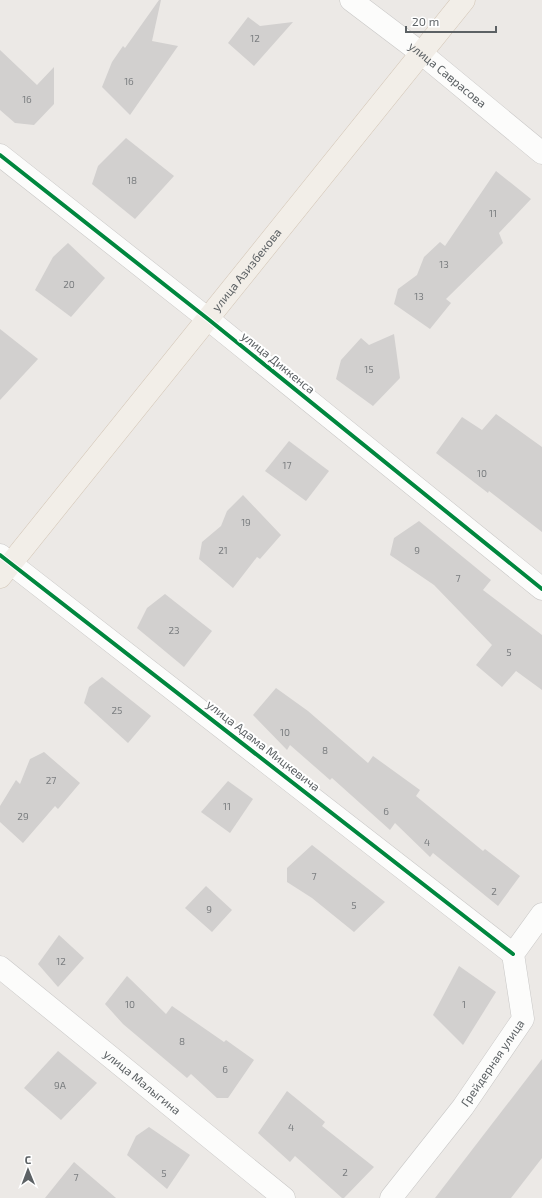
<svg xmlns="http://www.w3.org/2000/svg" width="542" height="1198" font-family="'Exo 2',sans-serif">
<rect width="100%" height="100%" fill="#ece9e6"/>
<g fill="#d2d0cf">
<polygon points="159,0 161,0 152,41 178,46 130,115 102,87 112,62 123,46 125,48"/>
<polygon points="248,17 260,26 293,22 254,66 228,43"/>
<polygon points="0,50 37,85 54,67 54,104 34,125 15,123 0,110"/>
<polygon points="126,138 174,176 135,219 92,184 98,166"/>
<polygon points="496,171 531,199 499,233 503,243 446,299 451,303 430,329 394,304 398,289 417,275 424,257 440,242 445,246"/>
<polygon points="68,243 105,278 71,317 35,290 53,257"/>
<polygon points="0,329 38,359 0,400"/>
<polygon points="394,334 400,378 373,406 336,379 341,360 361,338 369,345"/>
<polygon points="496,414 542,447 542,532 489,491 488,493 436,453 462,417 482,430"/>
<polygon points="289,441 329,471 306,501 265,471"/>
<polygon points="243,495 281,535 260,559 257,557 233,588 199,559 202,542 221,526 227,511"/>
<polygon points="419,521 491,580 483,590 542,635 542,690 516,671 502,687 476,665 492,645 434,585 390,555 394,538"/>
<polygon points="165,594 212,631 184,667 137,628 147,608"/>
<polygon points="102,677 151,716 128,743 84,703 89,687"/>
<polygon points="276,688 308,711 368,763 373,756 420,790 416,796 483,851 485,849 520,876 498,906 433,853 430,857 395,823 390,830 332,778 330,780 290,745 287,750 253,715"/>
<polygon points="44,752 80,783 58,809 55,806 23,843 0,822 0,806 16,780 20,784 30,759"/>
<polygon points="228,781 253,799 230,833 201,812"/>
<polygon points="312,845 385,902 354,932 312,898 287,882 287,868"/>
<polygon points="206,886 232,910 212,932 185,908"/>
<polygon points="59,935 84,958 58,987 38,964"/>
<polygon points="459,966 496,992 463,1045 433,1015"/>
<polygon points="127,976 166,1014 172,1006 224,1042 226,1040 254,1060 228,1098 217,1098 191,1074 187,1078 123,1024 105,1004"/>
<polygon points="58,1051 97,1083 61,1120 24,1088"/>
<polygon points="542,1059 542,1158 511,1198 435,1198"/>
<polygon points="287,1091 325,1122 322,1126 374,1167 344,1198 342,1198 295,1156 290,1162 258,1133"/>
<polygon points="149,1127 190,1155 167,1189 127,1155 136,1136"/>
<polygon points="74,1162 116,1198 45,1198"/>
</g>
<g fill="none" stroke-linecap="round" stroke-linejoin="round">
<defs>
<g id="minor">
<path id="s1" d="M351 0 421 53 542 153"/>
<polyline points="0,155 208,319 542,589"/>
<polyline points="0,555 513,954"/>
<path id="s2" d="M0 967 284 1198"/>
<path id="s3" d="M391 1198 463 1107 523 1019 513 954 542 914"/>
</g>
<g id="major">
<path id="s4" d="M0 577 464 0"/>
</g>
</defs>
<use href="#minor" stroke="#c8c7c6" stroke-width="23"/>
<use href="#major" stroke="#d3c5b5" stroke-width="23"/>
<use href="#minor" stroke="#fcfcfb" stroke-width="22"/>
<use href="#major" stroke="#f2eee8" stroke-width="22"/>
<defs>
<g id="cycleway">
<polyline points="0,155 208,319 542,589"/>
<polyline points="0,555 513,954"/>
</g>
</defs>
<use href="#cycleway" stroke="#fff" stroke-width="6"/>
<use href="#cycleway" stroke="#00873e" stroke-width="4"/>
</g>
<g text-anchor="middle" stroke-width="4" stroke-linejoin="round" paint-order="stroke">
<g font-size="10" fill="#7b7e80">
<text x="255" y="42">12</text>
<text x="129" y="85">16</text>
<text x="27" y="103">16</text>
<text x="132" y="184">18</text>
<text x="493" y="217">11</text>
<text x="444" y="268">13</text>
<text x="69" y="288">20</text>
<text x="419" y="300">13</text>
<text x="369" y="373">15</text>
<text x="287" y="469">17</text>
<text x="482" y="477">10</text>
<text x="246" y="526">19</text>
<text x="223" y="554">21</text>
<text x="417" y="554">9</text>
<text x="458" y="582">7</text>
<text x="174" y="634">23</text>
<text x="509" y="656">5</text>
<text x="117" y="714">25</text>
<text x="285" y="736">10</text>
<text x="325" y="754">8</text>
<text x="51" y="784">27</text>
<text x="227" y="810">11</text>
<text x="386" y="815">6</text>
<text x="23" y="820">29</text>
<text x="427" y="846">4</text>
<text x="314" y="880">7</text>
<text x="494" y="895">2</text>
<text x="354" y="909">5</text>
<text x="209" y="913">9</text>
<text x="61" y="965">12</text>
<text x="130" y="1008">10</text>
<text x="464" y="1008">1</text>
<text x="182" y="1045">8</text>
<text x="225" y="1073">6</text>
<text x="60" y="1089">9А</text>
<text x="291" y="1131">4</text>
<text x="345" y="1176">2</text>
<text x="164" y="1177">5</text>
<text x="76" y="1181">7</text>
</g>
<g font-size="12" fill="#5c6164" stroke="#fff">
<text dy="4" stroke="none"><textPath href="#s1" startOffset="122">улица Саврасова</textPath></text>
<text dy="4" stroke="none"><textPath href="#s4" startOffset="394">улица Азизбекова</textPath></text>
<text transform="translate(278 363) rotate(39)" y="4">улица Диккенса</text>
<text transform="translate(263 746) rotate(38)" y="4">улица Адама Мицкевича</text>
<text dy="4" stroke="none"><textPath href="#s3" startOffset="169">Грейдерная улица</textPath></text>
<text dy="4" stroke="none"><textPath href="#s2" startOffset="183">улица Малыгина</textPath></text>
</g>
</g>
<g transform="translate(28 1170) rotate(359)" stroke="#ffffff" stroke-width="3" paint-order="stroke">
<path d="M0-3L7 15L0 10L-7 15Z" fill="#5c6164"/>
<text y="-6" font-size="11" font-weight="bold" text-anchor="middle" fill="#5c6164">С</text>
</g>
<path d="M406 26v6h90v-6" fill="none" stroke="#5c6164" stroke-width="2"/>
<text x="412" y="26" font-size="12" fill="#5c6164" stroke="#ffffff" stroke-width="3" paint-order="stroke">20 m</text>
</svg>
